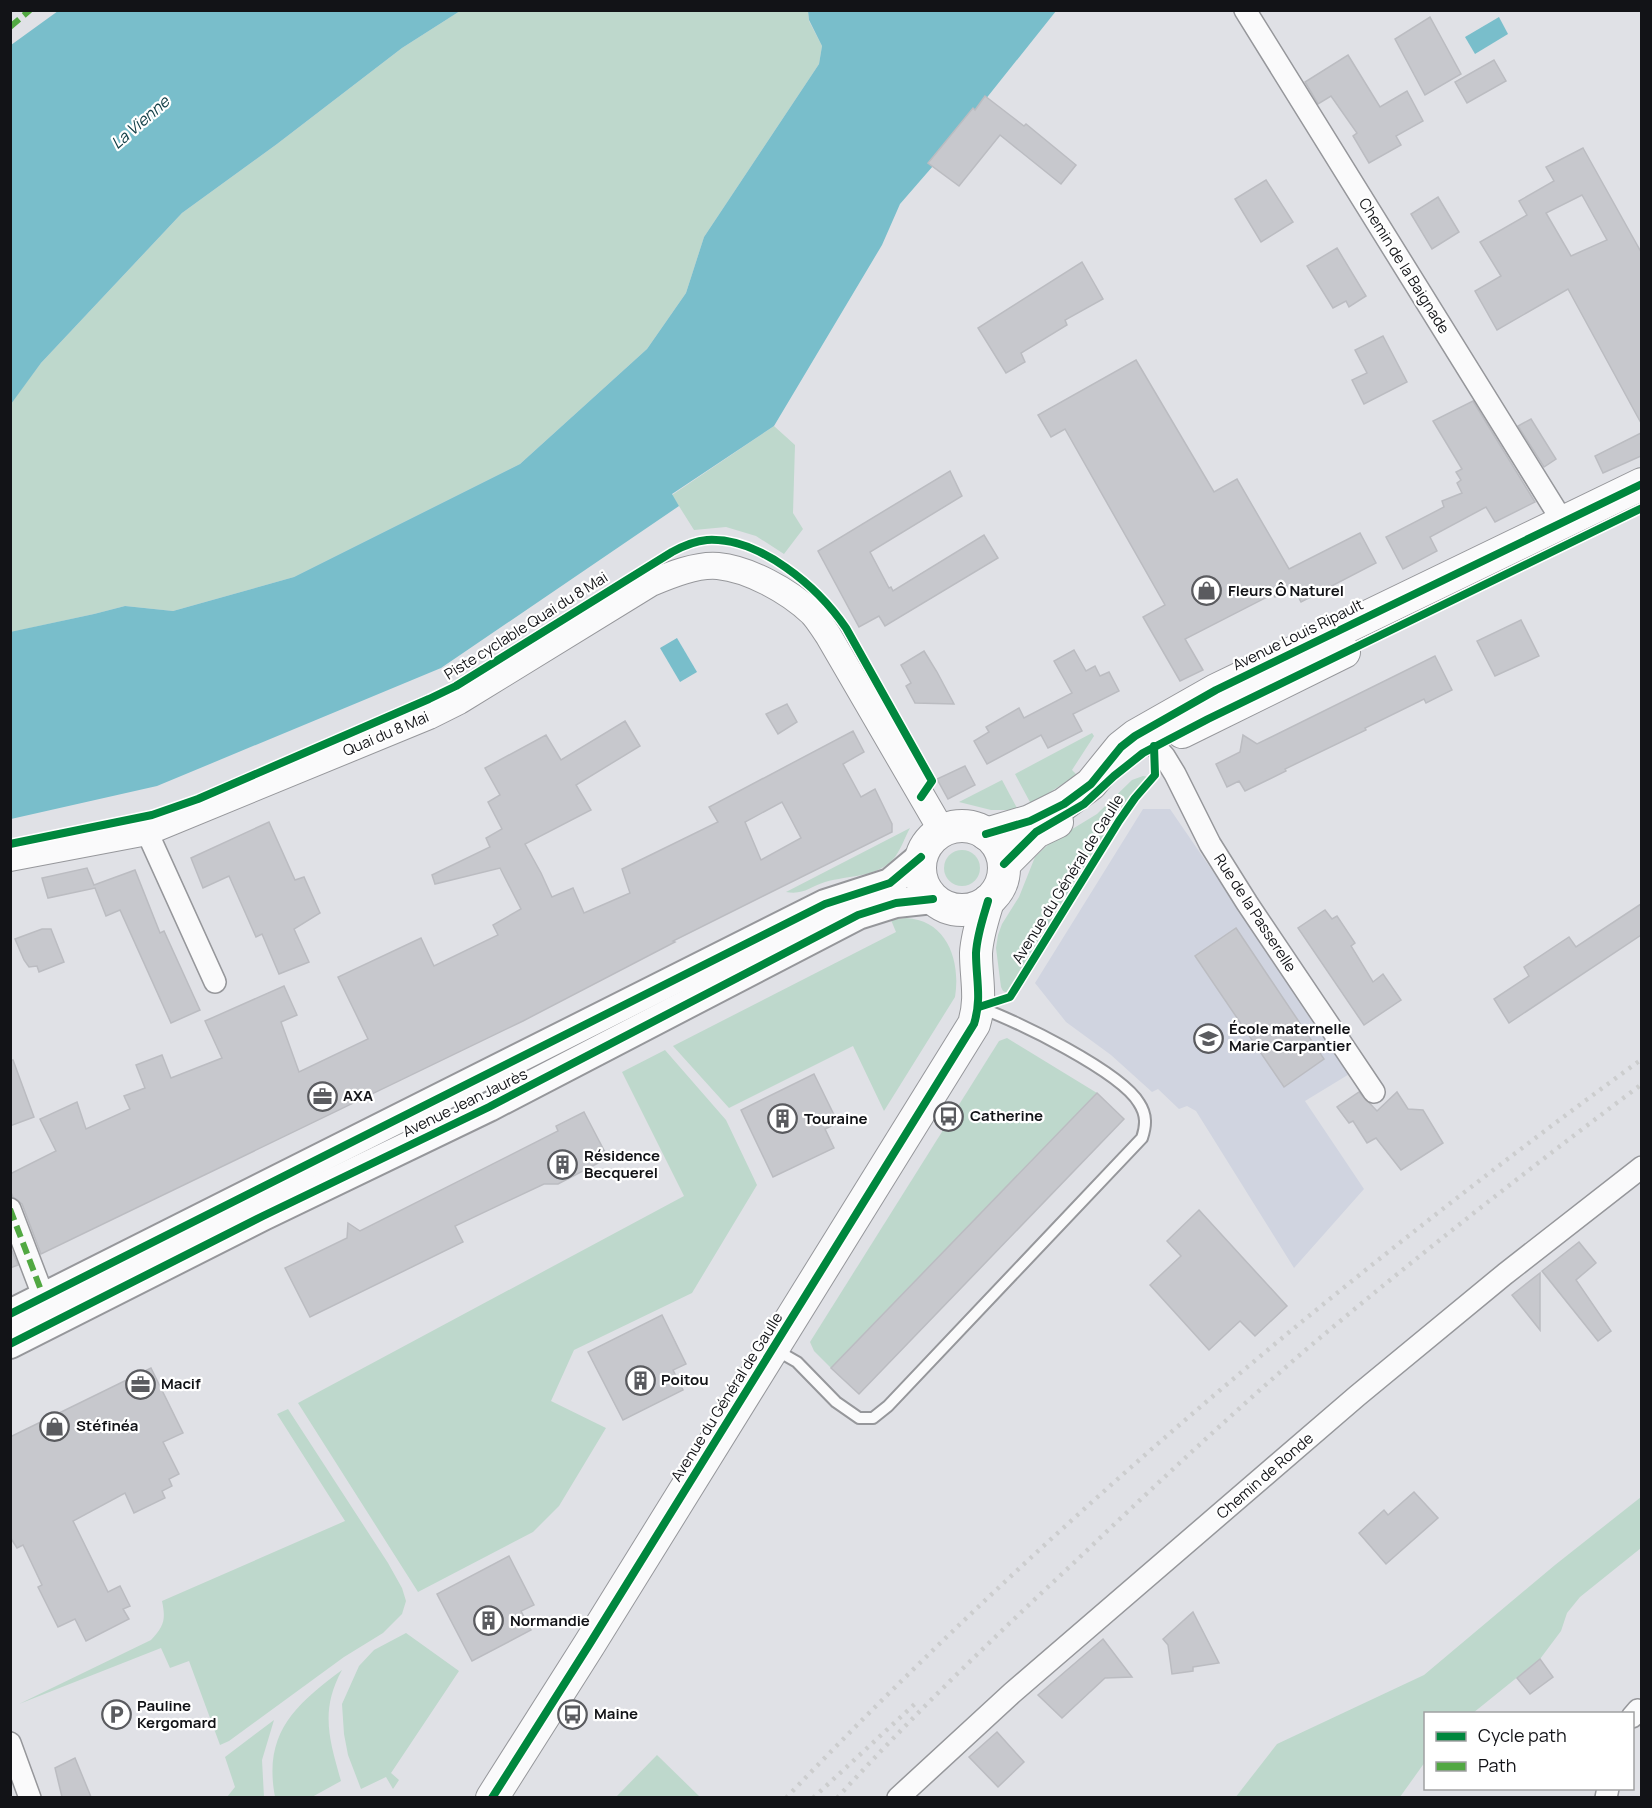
<svg xmlns="http://www.w3.org/2000/svg" width="1652" height="1808" font-family="Manrope,sans-serif">
<rect width="100%" height="100%" fill="#e0e1e6"/>
<polygon fill="#d0d4e0" points="1143,809 1170,809 1351,1073 1305,1101 1364,1189 1294,1268 1196,1111 1187,1106 1179,1109 1158,1089 1152,1092 1111,1055 1066,1022 1035,983"/>
<g fill="#bed8cc">
<polygon points="460,11 808,11 809,21 822,46 819,64 704,237 686,293 647,349 520,464 294,577 173,611 125,606 94,614 11,632 10,404 41,363 182,213 277,144 402,48"/>
<polygon points="774,426 795,445 793,513 803,529 784,554 756,536 726,527 694,530 672,495"/>
<polygon points="1092,733 1094,736 1072,770 1077,775 1031,804 1015,774"/>
<polygon points="1143,776 1149,777 1127,802 1008,993 1003,991 1001,987 996,948 998,935 1002,924 1019,897 1035,857 1051,842 1097,814 1132,780"/>
<polygon points="1002,780 1018,810 991,810 959,802"/>
<path d="M910 828C905 837 901 849 895 857 878 878 849 875 825 882 809 887 804 895 786 892Z"/>
<circle cx="962" cy="868" r="18"/>
<path d="M906 918C947 920 961 961 955 997L884 1111 853 1046 729 1108 673 1046 896 932 891 920Z"/>
<polygon points="1007,1038 1097,1093 831,1368 814,1351 810,1342 999,1041"/>
<polygon points="665,1050 726,1120 757,1185 692,1293 574,1350 551,1401 606,1428 559,1506 533,1532 418,1592 298,1403 684,1196 622,1072"/>
<path d="M288 1409 388 1563 402 1588 406 1601 402 1614 383 1633 344 1657 229 1741 220 1745 189 1661 170 1668 161 1648 19 1704 151 1640C164 1626 166 1620 162 1601L345 1521 277 1414Z"/>
<polygon points="1641,1497 1641,1548 1580,1597 1567,1613 1561,1631 1540,1659 1473,1713 1426,1714 1425,1762 1400,1797 1235,1798 1277,1744 1424,1675 1555,1565"/>
<polygon points="406,1633 459,1671 391,1773 399,1780 393,1789 386,1777 361,1789 348,1755 344,1734 342,1704 359,1666 374,1650"/>
<path d="M342 1670C320 1710 329 1739 341 1781L312 1797H275C263 1733 295 1705 342 1670Z"/>
<polygon points="274,1720 262,1760 264,1797 227,1797 235,1787 225,1757"/>
<polygon points="657,1755 700,1797 616,1797"/>
</g>
<g fill="#79becb">
<polygon points="58,11 58,10 460,11 402,48 277,144 182,213 41,363 11,404 11,45"/>
<polygon points="808,11 1056,11 977,110 974,109 933,166 900,204 882,245 774,426 672,494 679,506 441,668 157,786 11,819 10,632 94,614 125,606 173,611 294,577 520,464 647,349 686,293 704,237 819,64 822,46 809,20"/>
<polygon points="1499,17 1508,34 1475,54 1465,37"/>
<polygon points="677,638 697,672 680,682 660,648"/>
</g>
<g fill="#c7c8cd" stroke="#bbbcc1" stroke-width="1.5" fill-rule="evenodd">
<polygon points="1430,17 1461,74 1425,95 1395,39"/>
<polygon points="1348,55 1380,107 1407,91 1423,121 1396,136 1401,145 1369,163 1353,136 1357,133 1331,96 1318,104 1305,82"/>
<polygon points="1494,60 1506,81 1467,103 1455,82"/>
<polygon points="985,96 1024,126 1026,124 1076,165 1061,184 1000,135 959,186 928,163 973,108 975,110"/>
<path d="M1583 148 1641 252V423L1568 289 1497 330 1475 291 1501 276 1480 242 1527 215 1519 201 1554 181 1546 167ZM1582 195 1607 240 1571 256 1546 213Z"/>
<polygon points="1266,180 1293,222 1261,242 1235,199"/>
<polygon points="1438,197 1459,232 1432,249 1411,214"/>
<polygon points="1337,248 1366,296 1349,307 1346,301 1333,308 1307,266"/>
<polygon points="1082,262 1103,299 1065,320 1067,325 1021,353 1025,362 1006,373 978,328"/>
<polygon points="1383,336 1407,382 1364,404 1352,380 1367,373 1355,350"/>
<polygon points="1136,360 1214,492 1237,479 1289,569 1360,533 1376,563 1301,602 1293,586 1275,597 1273,594 1185,639 1203,670 1180,681 1143,617 1165,605 1065,429 1051,437 1038,415"/>
<polygon points="1473,401 1535,502 1495,522 1486,507 1430,537 1437,551 1403,569 1386,537 1444,507 1442,501 1462,493 1457,483 1461,480 1456,472 1462,469 1433,421"/>
<polygon points="1531,419 1556,459 1544,467 1518,426"/>
<polygon points="1641,433 1641,456 1603,473 1595,456"/>
<polygon points="950,471 962,496 870,552 889,588 891,587 893,591 984,535 998,558 885,626 879,616 859,627 818,551"/>
<polygon points="1521,620 1539,656 1495,676 1477,641"/>
<polygon points="1074,650 1086,671 1095,666 1100,676 1109,672 1119,691 1073,714 1082,731 1048,748 1041,735 987,764 974,741 989,732 986,727 1019,708 1024,718 1072,693 1054,661"/>
<polygon points="924,651 937,672 954,704 915,703 906,686 911,683 901,665"/>
<polygon points="1435,656 1452,690 1426,703 1424,699 1365,728 1366,730 1285,769 1286,771 1245,791 1239,781 1227,787 1216,764 1240,752 1243,735 1257,744"/>
<polygon points="787,704 797,722 778,734 766,714"/>
<path d="M625 721 640 746 576 785 591 810 525 844 541 873 552 897 573 888 584 913 630 893 622 869 718 822 709 807 853 731 864 752 843 764 861 797 875 789 892 824V832L673 941 675 942 523 1021 41 1254 22 1204 13 1197 10 1190V1174L56 1151 40 1119 77 1102 86 1129 130 1109 124 1096 145 1088 136 1065 162 1055 171 1078 222 1058 205 1021 284 986 297 1015 281 1022 299 1072 368 1039 338 977 421 938 434 966 498 935 493 925 521 909 500 868 435 884 432 875 490 847 486 838 502 829 488 802 500 795 485 768 546 735 561 760ZM782 802 801 838 761 860 745 822Z"/>
<polygon points="965,766 975,785 948,799 937,779"/>
<polygon points="269,822 295,880 304,877 320,913 294,929 309,962 279,974 262,934 256,937 229,876 203,888 191,858"/>
<polygon points="87,868 94,885 135,870 160,933 164,931 200,1010 171,1023 120,910 106,916 95,888 48,898 42,878"/>
<polygon points="1641,904 1641,935 1509,1023 1494,999 1529,976 1524,967 1569,937 1576,947"/>
<polygon points="1325,910 1332,919 1337,916 1355,943 1351,946 1373,982 1383,974 1401,1000 1364,1025 1298,928"/>
<polygon points="1236,928 1324,1059 1284,1087 1195,956"/>
<polygon points="42,929 51,929 64,962 39,972 37,966 29,967 24,960 15,939"/>
<polygon points="10,1060 13,1060 34,1117 10,1126"/>
<polygon points="814,1074 838,1123 825,1129 834,1148 773,1177 741,1110"/>
<polygon points="1359,1092 1377,1111 1397,1092 1408,1109 1423,1110 1443,1143 1401,1170 1376,1138 1367,1143 1353,1121 1349,1123 1337,1107"/>
<polygon points="1097,1093 1124,1119 859,1394 831,1368"/>
<polygon points="584,1112 608,1158 558,1184 544,1184 455,1226 463,1242 310,1317 285,1268 347,1238 348,1223 360,1231 558,1131 556,1126"/>
<polygon points="1199,1210 1287,1306 1255,1336 1240,1321 1209,1350 1150,1285 1181,1256 1167,1241"/>
<polygon points="1579,1242 1596,1263 1576,1280 1611,1331 1598,1341 1542,1271"/>
<polygon points="10,1246 18,1265 10,1268"/>
<polygon points="1540,1273 1540,1330 1512,1295"/>
<polygon points="662,1315 686,1364 673,1370 683,1390 623,1420 588,1352"/>
<polygon points="151,1368 183,1433 163,1442 179,1474 169,1479 172,1486 162,1491 165,1498 134,1513 125,1493 73,1521 108,1592 120,1586 130,1606 123,1609 129,1619 86,1641 75,1619 58,1627 38,1587 42,1585 23,1545 17,1548 10,1537 10,1437"/>
<polygon points="1414,1492 1438,1518 1386,1564 1359,1533 1384,1510 1388,1515"/>
<polygon points="509,1556 534,1605 521,1611 531,1630 472,1661 437,1594"/>
<polygon points="1193,1612 1219,1663 1193,1667 1193,1671 1172,1674 1168,1645 1163,1639"/>
<polygon points="1103,1639 1132,1677 1105,1678 1062,1718 1038,1695"/>
<polygon points="1540,1659 1553,1677 1530,1694 1517,1678"/>
<polygon points="997,1732 1024,1762 998,1787 969,1757"/>
<polygon points="75,1758 91,1797 62,1797 55,1768"/>
</g>
<g fill="none" stroke-linecap="round" stroke-linejoin="round">
<defs>
<path id="service" d="M776 1350 797 1362 836 1402 859 1418H873L888 1406 1142 1138C1146 1126 1147 1115 1139 1103 1121 1072 1016 1020 980 1008"/>
<g id="minor">
<polyline points="1245,10 1563,522"/>
<polyline points="1141,731 1164,756 1175,774 1210,844 1247,903 1374,1092"/>
<polyline points="147,832 215,982"/>
<polyline points="10,1209 44,1298"/>
<polyline points="1632,1717 1638,1710"/>
<polyline points="10,1743 30,1798"/>
<polyline points="898,1798 1012,1693 1357,1396 1505,1274 1642,1167"/>
<polyline points="1606,1798 1608,1788"/>
</g>
<path id="tertiary" d="M10 858 147 832 429 716 459 701 651 583C670 575 697 564 718 566 749 569 789 591 812 613 818 619 823 628 828 635L942 831"/>
<g id="secondary">
<polyline points="10,1314 825,904 890,883 921,857"/>
<polyline points="10,1344 263,1216 489,1107 858,915 896,903 933,899"/>
</g>
<g id="primary">
<polyline points="1182,732 1344,652"/>
<circle cx="962" cy="868" r="42"/>
<polyline points="986,834 1030,821 1064,804 1091,784 1121,747 1135,736 1216,690 1642,484"/>
<polyline points="1004,864 1036,832 1057,822"/>
<path d="M492 1798 589 1645 974 1024C982 998 976 979 976 953 977 935 983 918 988 901"/>
</g>
</defs>
<use href="#service" stroke="#96979b" stroke-width="14"/>
<use href="#minor" stroke="#96979b" stroke-width="24"/>
<use href="#tertiary" stroke="#96979b" stroke-width="28"/>
<use href="#secondary" stroke="#96979b" stroke-width="32"/>
<use href="#primary" stroke="#96979b" stroke-width="34"/>
<use href="#service" stroke="#fafafb" stroke-width="10"/>
<use href="#minor" stroke="#fafafb" stroke-width="21"/>
<use href="#tertiary" stroke="#fafafb" stroke-width="26"/>
<use href="#secondary" stroke="#fafafb" stroke-width="28"/>
<use href="#primary" stroke="#fafafb" stroke-width="32"/>
<g stroke="#cccdce" stroke-width="4.5" stroke-dasharray="3 6" stroke-linecap="butt">
<path d="M786 1798C1047 1525 1337 1281 1642 1059"/>
<polyline points="813,1798 917,1702"/>
<path d="M837 1798C914 1714 996 1635 1079 1558 1152 1488 1226 1419 1302 1353 1412 1260 1526 1171 1642 1084"/>
</g>
<g stroke="#51a842" stroke-width="6" stroke-dasharray="12 6" stroke-linecap="butt">
<polyline points="10,27 30,10"/>
<polyline points="10,1209 44,1298"/>
</g>
<defs>
<g id="cycleway">
<polyline points="986,834 1030,821 1064,804 1091,784 1121,747 1135,736 1216,690 1642,484"/>
<path d="M10 844 152 815 198 799 429 699 456 686 672 552C683 546 695 541 707 540 760 537 818 587 846 628L932 781 921 797"/>
<polyline points="1004,864 1036,832 1084,804 1114,776 1143,753 1208,719 1642,508"/>
<polyline points="979,1007 1010,997 1119,821 1135,798 1155,775 1154,746"/>
<polyline points="10,1314 825,904 890,883 921,857"/>
<polyline points="10,1344 263,1216 489,1107 858,915 896,903 933,899"/>
<path d="M492 1798 589 1645 974 1024C982 998 976 979 976 953 977 935 983 918 988 901"/>
</g>
</defs>
<use href="#cycleway" stroke="#fff" stroke-width="11"/>
<use href="#cycleway" stroke="#00873e" stroke-width="8"/>
</g>
<defs>
<symbol id="shop-ring" viewBox="-11 -11 22 22"><circle r="9.5" fill="#fff" stroke="#5a5b5f" stroke-width="1.5"/><path d="M-5-2.5h2.3a2.7 3.5 0 0 1 5.4 0H5L5.5 6h-11ZM-1.5-2.5h3a1.5 2.3 0 0 0-3 0Z" fill="#5a5b5f"/></symbol>
<symbol id="school-ring" viewBox="-11 -11 22 22"><circle r="9.5" fill="#fff" stroke="#5a5b5f" stroke-width="1.5"/><path d="M0-5L7-2L0 1L-7-2ZM-4 1L0 2.5L4 1V4Q0 6-4 4Z" fill="#5a5b5f"/></symbol>
<symbol id="office-ring" viewBox="-11 -11 22 22"><circle r="9.5" fill="#fff" stroke="#5a5b5f" stroke-width="1.5"/><path d="M-6-3h4V-5.5h4V-3h4V5H-6ZM-1-4.5V-3h2v-1.5ZM-6 0V1H6V0Z" fill="#5a5b5f"/></symbol>
<symbol id="bus-ring" viewBox="-11 -11 22 22"><circle r="9.5" fill="#fff" stroke="#5a5b5f" stroke-width="1.5"/><path d="M-5-6H5V4H4V6H2V4H-2V6H-4V4H-5ZM-3.5-4V0h7V-4ZM-3.5 1.2v1.5H-2V1.2ZM2 1.2v1.5H3.5V1.2Z" fill="#5a5b5f"/></symbol>
<symbol id="building-ring" viewBox="-11 -11 22 22"><circle r="9.5" fill="#fff" stroke="#5a5b5f" stroke-width="1.5"/><path d="M-4-6H4V6H1V3H-1V6H-4ZM-2.5-4.3h1.7v1.8h-1.7ZM.8-4.3h1.7v1.8H.8ZM-2.5-1h1.7V.8h-1.7ZM.8-1h1.7V.8H.8Z" fill="#5a5b5f"/></symbol>
<symbol id="parking-ring" viewBox="-11 -11 22 22"><circle r="9.5" fill="#fff" stroke="#5a5b5f" stroke-width="1.5"/><path d="M-3.5-5.5H1a3.5 3.5 0 0 1 0 7H-1V5.5H-3.5ZM-1-3.4V-.6H.8a1.4 1.4 0 0 0 0-2.8Z" fill="#5a5b5f"/></symbol>
</defs>
<g fill-rule="evenodd">
<use href="#shop-ring" x="1190" y="574" width="33" height="33"/>
<use href="#school-ring" x="1192" y="1022" width="33" height="33"/>
<use href="#office-ring" x="306" y="1080" width="33" height="33"/>
<use href="#bus-ring" x="932" y="1100" width="33" height="33"/>
<use href="#building-ring" x="766" y="1102" width="33" height="33"/>
<use href="#building-ring" x="546" y="1148" width="33" height="33"/>
<use href="#building-ring" x="624" y="1364" width="33" height="33"/>
<use href="#office-ring" x="124" y="1368" width="33" height="33"/>
<use href="#shop-ring" x="38" y="1410" width="33" height="33"/>
<use href="#building-ring" x="472" y="1604" width="33" height="33"/>
<use href="#bus-ring" x="556" y="1698" width="33" height="33"/>
<use href="#parking-ring" x="100" y="1698" width="33" height="33"/>
</g>
<g text-anchor="middle" stroke-width="4.5" stroke-linejoin="round" paint-order="stroke">
<g font-size="15" fill="#121317" stroke="#fff">
<text transform="translate(1404 266) rotate(58)" y="5">Chemin de la Baignade</text>
<text transform="translate(526 626) rotate(-32)" y="5">Piste cyclable Quai du 8 Mai</text>
<text transform="translate(1298 635) rotate(-26)" y="5">Avenue Louis Ripault</text>
<text transform="translate(386 734) rotate(-23)" y="5">Quai du 8 Mai</text>
<text transform="translate(1068 879) rotate(-58)" y="5">Avenue du Général de Gaulle</text>
<text transform="translate(1255 913) rotate(57)" y="5">Rue de la Passerelle</text>
<text transform="translate(465 1103) rotate(-26)" y="5">Avenue Jean Jaurès</text>
<text transform="translate(727 1397) rotate(-58)" y="5">Avenue du Général de Gaulle</text>
<text transform="translate(1265 1476) rotate(-41)" y="5">Chemin de Ronde</text>
</g>
<g font-size="15" font-weight="bold" fill="#121317" stroke="#fff" text-anchor="start">
<text x="1228" y="596">Fleurs Ô Naturel</text>
<text x="1229" y="1034">École maternelle<tspan x="1229" dy="17">Marie Carpantier</tspan></text>
<text x="343" y="1101">AXA</text>
<text x="970" y="1121">Catherine</text>
<text x="804" y="1124">Touraine</text>
<text x="584" y="1161">Résidence<tspan x="584" dy="17">Becquerel</tspan></text>
<text x="661" y="1385">Poitou</text>
<text x="161" y="1389">Macif</text>
<text x="76" y="1431">Stéfinéa</text>
<text x="510" y="1626">Normandie</text>
<text x="137" y="1711">Pauline<tspan x="137" dy="17">Kergomard</tspan></text>
<text x="594" y="1719">Maine</text>
</g>
<g font-size="16" font-style="italic" fill="#134048" stroke="#fff">
<text transform="translate(140 122) rotate(-41)" y="6">La Vienne</text>
</g>
</g>
<rect width="1652" height="1808" fill="none" stroke="#121317" stroke-width="24"/>
<rect x="1424" y="1712" width="210" height="78" fill="#ffffff" stroke="#a0a1a2" stroke-width="1.5"/>
<rect x="1436" y="1732" width="30" height="9" fill="#00873e" stroke="#a0a1a2" stroke-width="1.5"/>
<text x="1478" y="1742" font-size="18" fill="#121317">Cycle path</text>
<rect x="1436" y="1762" width="30" height="9" fill="#51a842" stroke="#a0a1a2" stroke-width="1.5"/>
<text x="1478" y="1772" font-size="18" fill="#121317">Path</text>
</svg>
